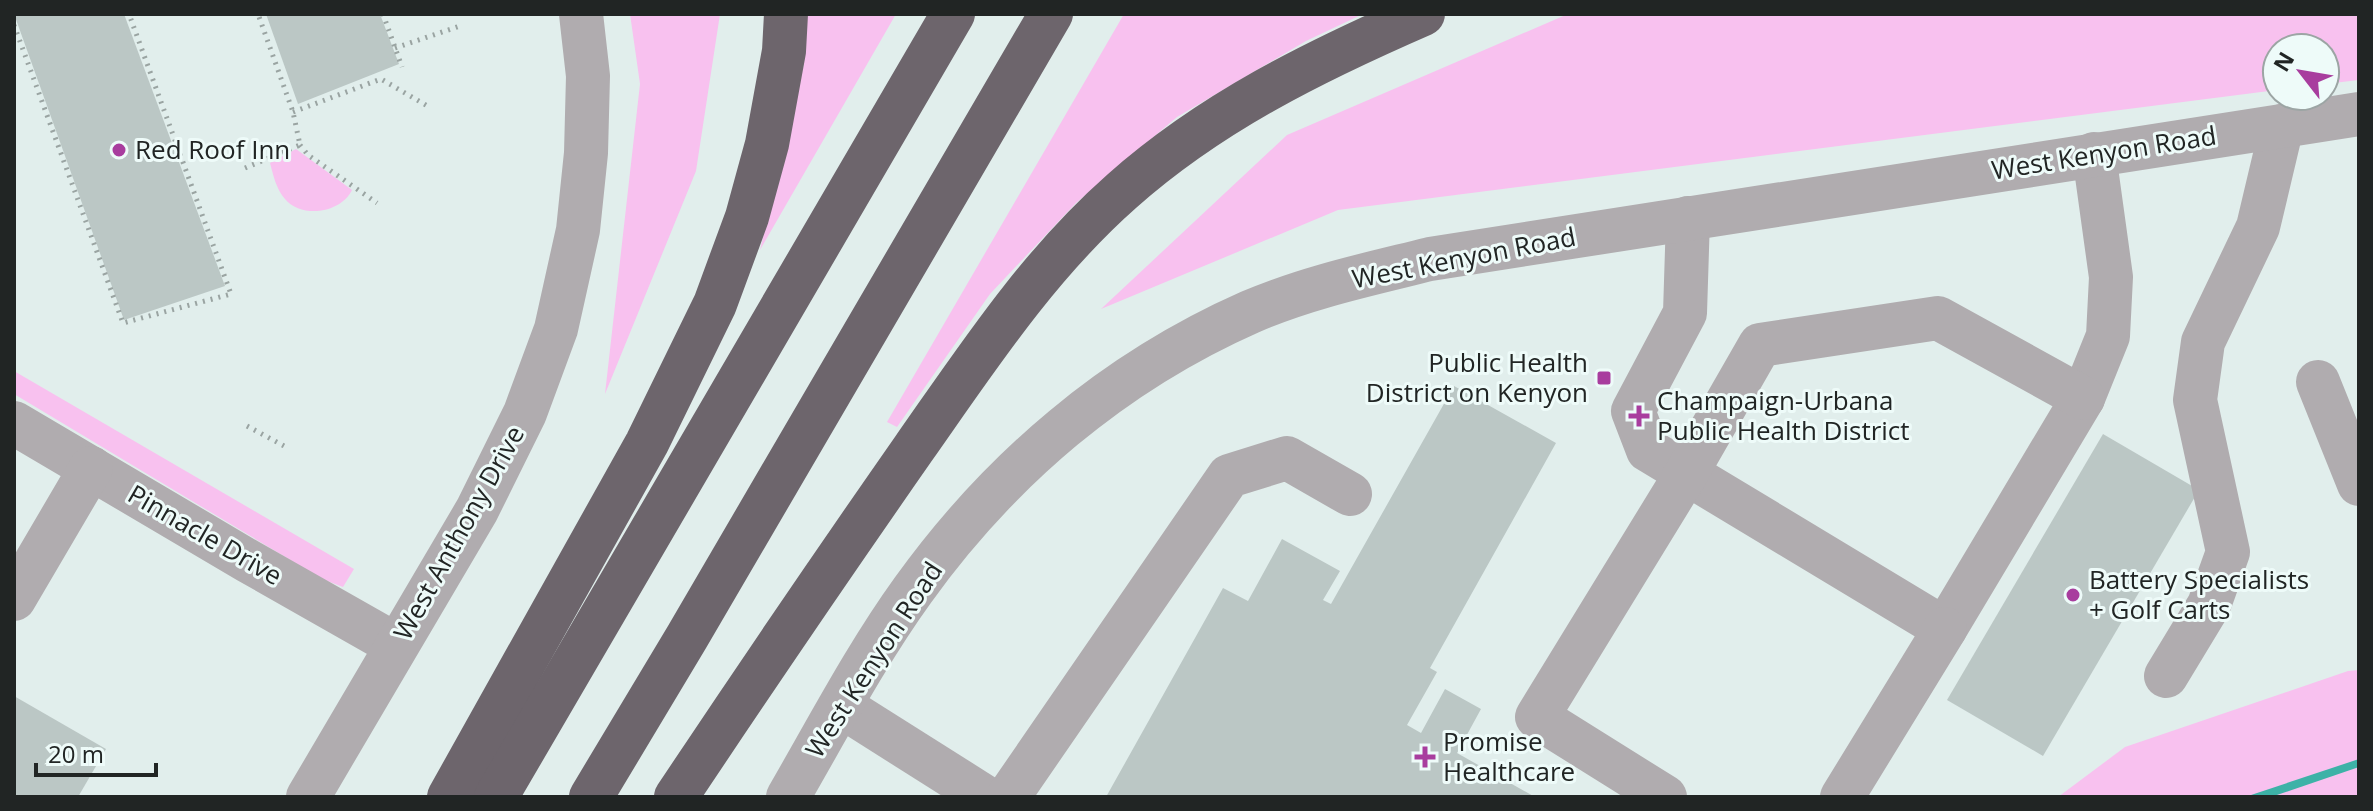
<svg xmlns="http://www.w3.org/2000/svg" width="2373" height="811" font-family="'Open Sans',sans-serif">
<rect width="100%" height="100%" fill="#e1eeec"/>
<g fill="#f8c1ef">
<polygon points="630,14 720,14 696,171 605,394 640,84"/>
<polygon points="806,14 896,14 760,250 804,64"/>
<polygon points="1124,14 1363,14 1306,41 1177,117 1076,203 990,294 897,427 887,422"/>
<polygon points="1568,14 2359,14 2359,80 2325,84 2325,48 2277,48 2277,90 1338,210 1101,309 1287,135"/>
<path d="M296 149 352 190C341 213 302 219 285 199 276 189 273 174 270 163Z"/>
<polygon points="14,371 354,569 343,587 322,579 14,394"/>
<polygon points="2359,670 2359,797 2058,797 2125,747 2348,671"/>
</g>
<polygon fill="#3db2a7" points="2359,759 2359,767 2271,797 2245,797"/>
<g fill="#bbc7c5">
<polygon points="14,14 124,14 225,286 124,320"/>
<polygon points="266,14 380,14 399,64 298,104"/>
<polygon points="1454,386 1556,443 1430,668 1437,672 1407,725 1421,733 1445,689 1481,709 1457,753 1535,797 1106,797 1223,588 1248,601 1282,539 1340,571 1323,600 1331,604"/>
<polygon points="2103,434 2199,490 2043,756 1947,700"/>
<polygon points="14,696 106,749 78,797 14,797"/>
</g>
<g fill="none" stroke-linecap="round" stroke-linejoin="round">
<g stroke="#9aa4a2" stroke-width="5" stroke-dasharray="2 6" stroke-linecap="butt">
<polyline points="383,14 402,67"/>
<polyline points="14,25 123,323 231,294 129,14"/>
<polyline points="395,48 460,26"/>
<polyline points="293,112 381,79 431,108"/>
<polyline points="300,145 308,155 377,203"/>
<polyline points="245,168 300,145 293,112 258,14"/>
<polyline points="247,426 286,447"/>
</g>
<g stroke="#b0acaf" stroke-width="44">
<polyline points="1688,218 1685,313 1633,411 1648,450 1945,629 2083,398 2108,336 2111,277 2094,154"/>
<polyline points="2318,382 2359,484"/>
<polyline points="14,423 248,561 396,645"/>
<polyline points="14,599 91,468"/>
<polyline points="2166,676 2209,605 2228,552 2195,400 2203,342 2258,227 2282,126"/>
<polyline points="841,706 985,797"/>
<polyline points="308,797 477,510 525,413 556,329 578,230 586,153 588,76 581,14"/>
<path d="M788 797C828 728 866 655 913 590 1000 469 1114 372 1250 312 1308 287 1370 274 1430 259L2359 114"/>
<polyline points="1008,797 1229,476 1287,458 1350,494"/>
<polyline points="1665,797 1537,717 1686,474 1760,345 1938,318 2083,398"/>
<polyline points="1842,797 1945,629"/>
</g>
<g stroke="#6d656c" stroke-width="44">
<polyline points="449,797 647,443 715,304 747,217 767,144 784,51 786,14"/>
<polyline points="496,797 953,14"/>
<polyline points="591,797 687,637 1051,14"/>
<path d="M676 797C754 680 833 564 914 448 978 357 1038 265 1122 191 1211 112 1315 61 1423 14"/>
</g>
</g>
<g fill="#a83d9e" stroke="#eefbf9" stroke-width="3">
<circle cx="119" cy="150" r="8"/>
<rect x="1596" y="370" width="16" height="16" rx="4"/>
<path d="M1635 404h8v8h8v8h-8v8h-8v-8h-8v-8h8z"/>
<circle cx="2073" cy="595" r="8"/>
<path d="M1421 745h8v8h8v8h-8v8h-8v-8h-8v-8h8z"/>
</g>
<g text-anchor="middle" stroke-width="6" stroke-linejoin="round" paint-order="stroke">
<g font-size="26" fill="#212524" stroke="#eefbf9" text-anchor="start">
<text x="135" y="159">Red Roof Inn</text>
<text x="1588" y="372" text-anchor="end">Public Health<tspan x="1588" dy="30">District on Kenyon</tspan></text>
<text x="1657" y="410">Champaign-Urbana<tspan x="1657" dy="30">Public Health District</tspan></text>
<text x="2089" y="589">Battery Specialists<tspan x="2089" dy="30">+ Golf Carts</tspan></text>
<text x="1443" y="751">Promise<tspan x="1443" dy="30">Healthcare</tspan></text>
</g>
<g font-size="26" fill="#212524" stroke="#eefbf9">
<text transform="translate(2104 153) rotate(-9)" y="9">West Kenyon Road</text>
<text transform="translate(1464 258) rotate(-11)" y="9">West Kenyon Road</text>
<text transform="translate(459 533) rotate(-61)" y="9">West Anthony Drive</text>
<text transform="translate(205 535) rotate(30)" y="9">Pinnacle Drive</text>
<text transform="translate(874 660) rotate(-57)" y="9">West Kenyon Road</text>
</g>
</g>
<rect width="2373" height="811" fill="none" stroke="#212524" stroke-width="32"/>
<g transform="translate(2301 72) rotate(301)"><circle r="38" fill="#eefbf9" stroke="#9ca5a4" stroke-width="2"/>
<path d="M0-6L14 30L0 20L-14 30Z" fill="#a83d9e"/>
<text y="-12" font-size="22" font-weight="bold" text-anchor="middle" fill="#212524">N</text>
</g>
<path d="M36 763v12h120v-12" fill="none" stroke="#212524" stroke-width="4"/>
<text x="48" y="763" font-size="24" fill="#212524" stroke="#eefbf9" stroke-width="6" paint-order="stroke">20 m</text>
</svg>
